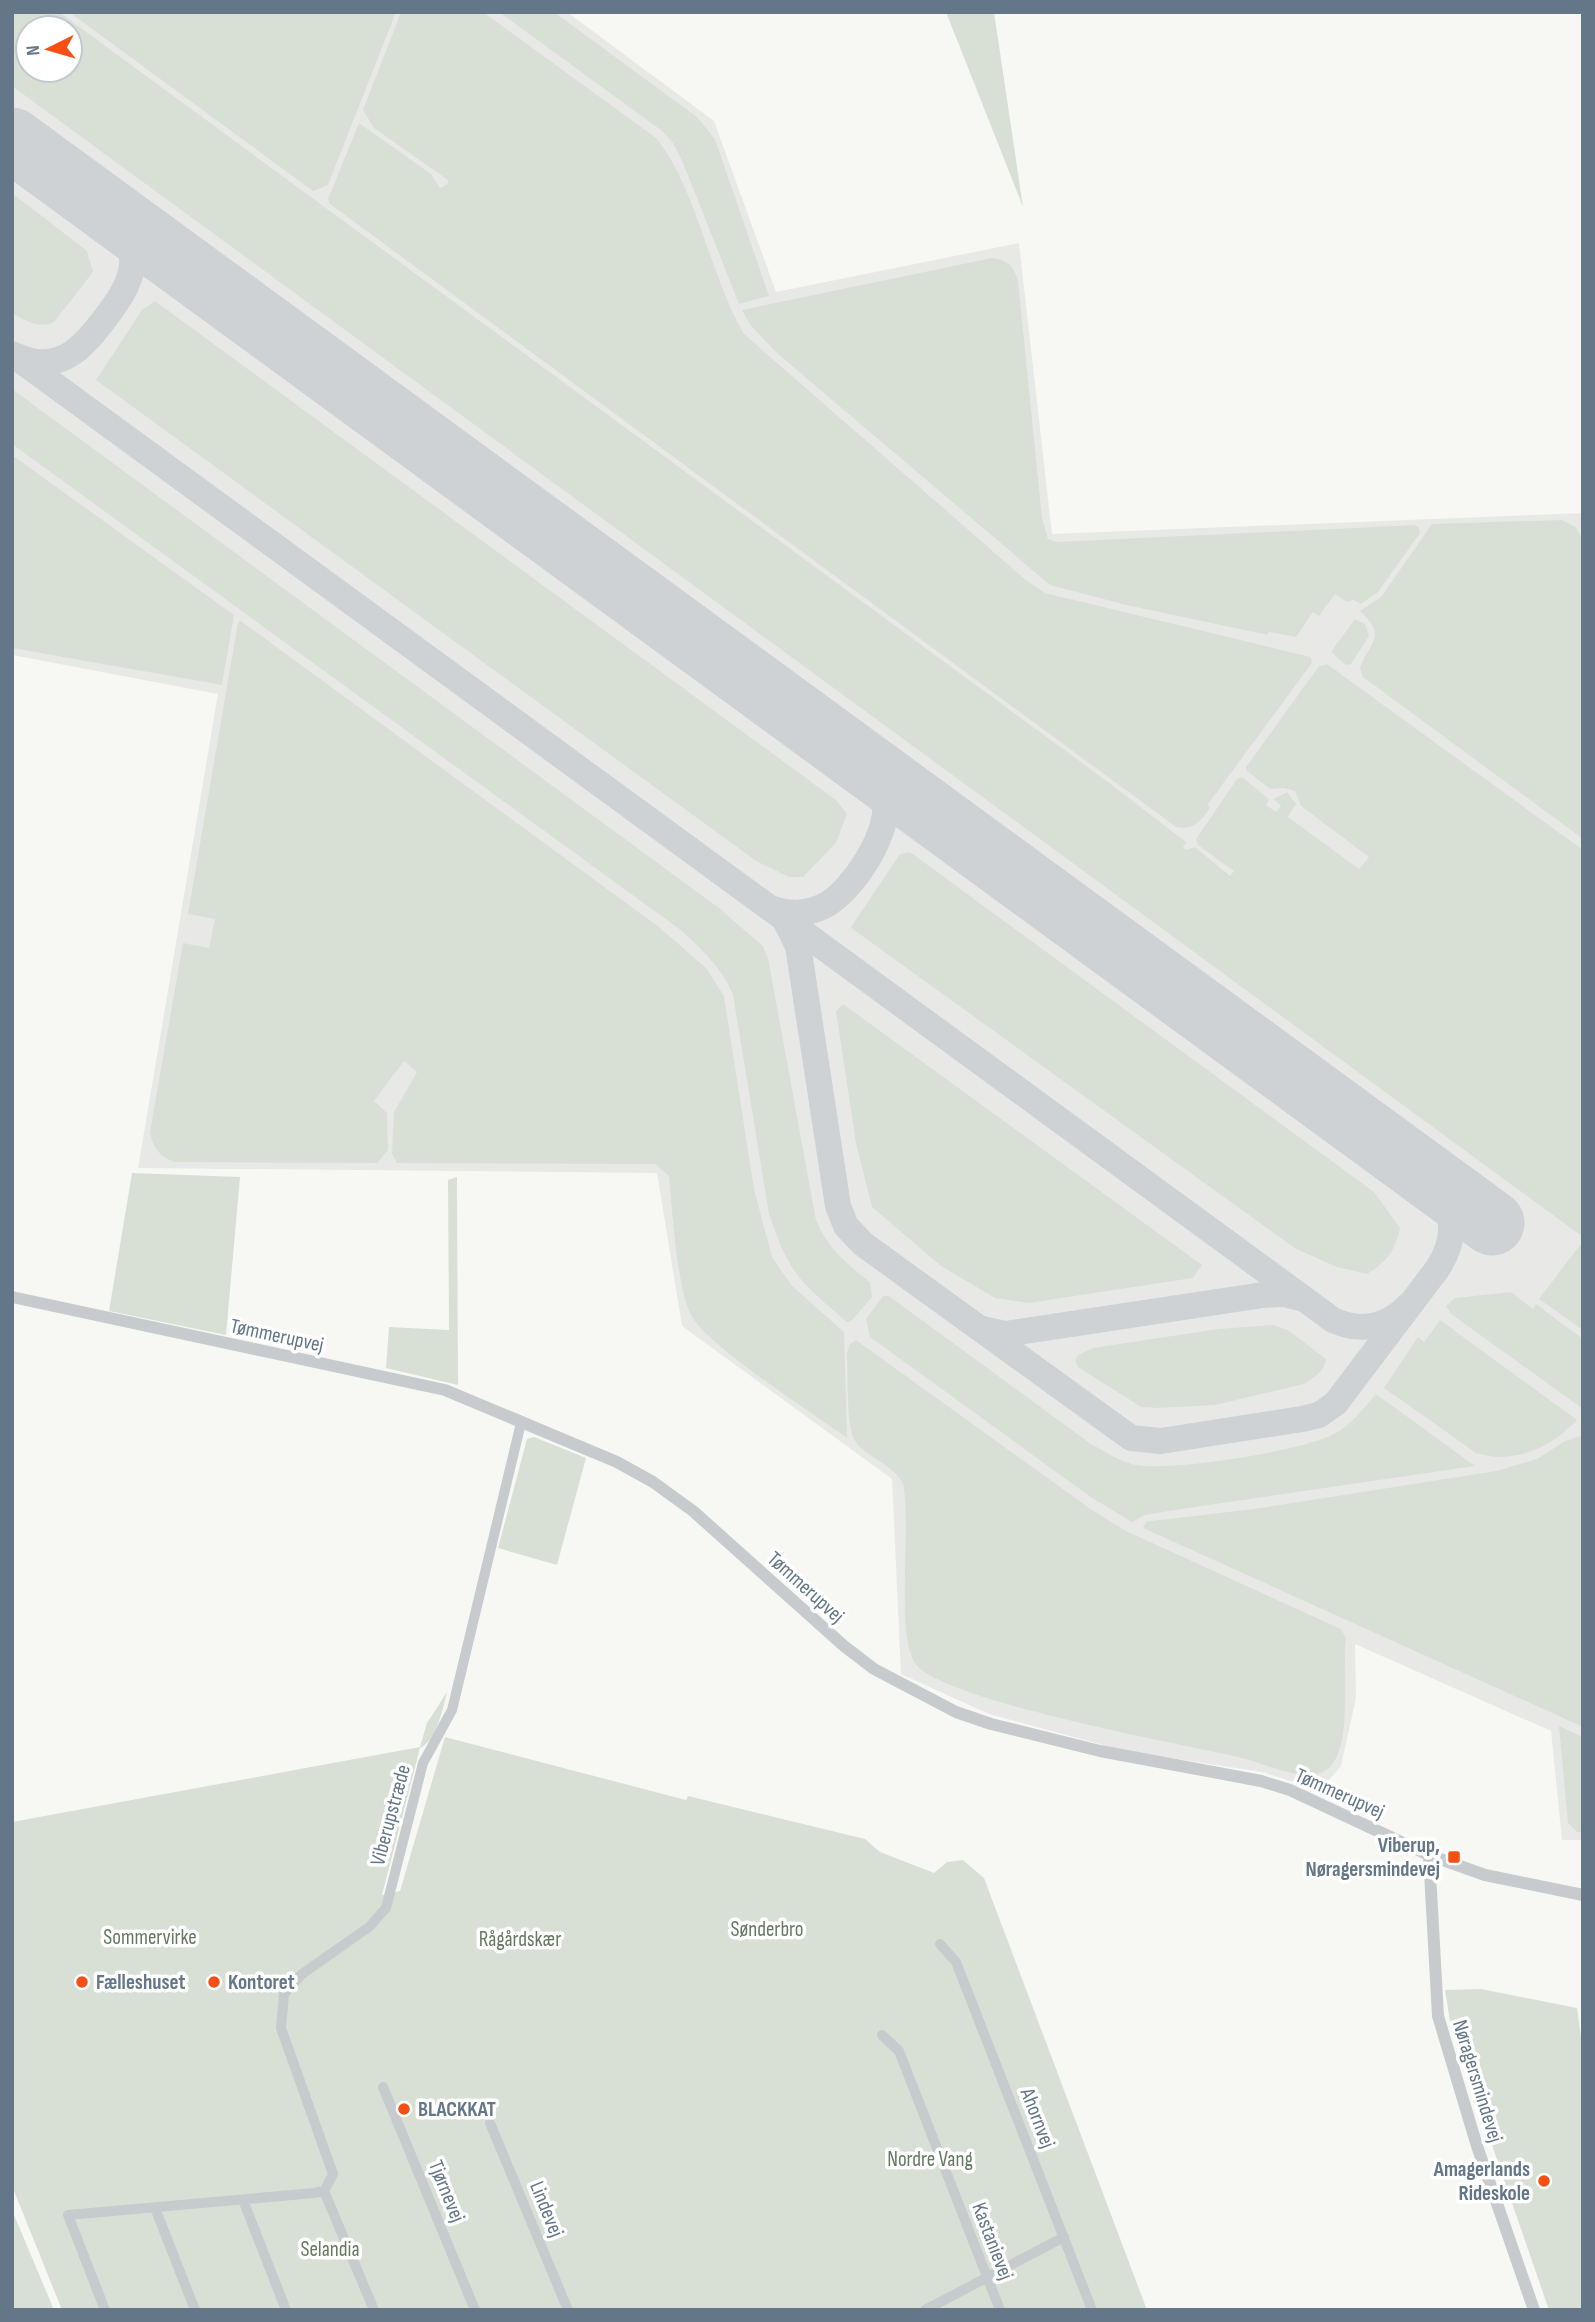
<svg xmlns="http://www.w3.org/2000/svg" width="1595" height="2322" font-family="'Sofia Sans Condensed',sans-serif">
<rect width="100%" height="100%" fill="#f7f8f4"/>
<path fill="#e8e9e7" fill-rule="evenodd" d="M12 12H567L714 121 776 292 1019 243 1052 534 1583 513V1840H1562L1551 1731 1355 1644 1356 1698 1341 1766 1327 1782 1320 1784 1295 1780 1294 1782 1262 1772 1125 1751 989 1714 901 1674 892 1479 682 1326 657 1173 138 1168 218 694 12 655ZM28 28H70V70H28Z"/>
<g fill="#d8e0d5" fill-rule="evenodd">
<path d="M12 12H59L1108 782 1186 842 1183 847 1186 850 1195 847 1230 876 1234 871 1198 845 1196 839 1237 779 1242 777 1269 799 1266 805 1276 812 1281 806 1273 799 1287 792 1296 804 1288 817 1359 869 1369 857 1301 806 1295 791 1284 788 1270 789 1247 771 1246 767 1319 666 1327 664 1583 850V1237L12 86ZM28 28H70V70H28Z"/>
<polygon points="69,12 396,12 328,185 313,191"/>
<path d="M401 12H483L656 138C696 186 710 276 744 334L1027 581 1045 593 1311 657 1312 663 1208 804 1210 808C1201 821 1193 831 1176 827L330 204 328 199 359 123 431 174 440 188 448 184V180L374 128 363 110Z"/>
<polygon points="499,12 554,12 697,117 715,139 769,296 739,304 683,163 673,143 662,131"/>
<polygon points="946,12 994,12 1023,207"/>
<path d="M12 193 87 251 93 272 54 322C40 329 25 321 12 313Z"/>
<path d="M992 258C1008 260 1014 266 1018 281L1042 518 1048 539 1057 542 1415 525 1419 528 1420 533 1378 592 1361 604 1353 600 1347 602 1335 594 1319 616 1313 612 1296 637 1268 632V635L1126 605 1050 585 778 354 751 326 742 310Z"/>
<polygon points="155,301 836,800 847,814 836,843 803,877 789,877 756,861 96,380 142,310"/>
<path d="M12 389 719 908 763 946 768 958 816 1220C828 1249 846 1263 870 1282L872 1297 851 1321 847 1322C800 1282 789 1274 769 1214L733 995C723 969 702 950 682 931L12 444Z"/>
<polygon points="12,455 234,615 222,685 12,648"/>
<path d="M1562 520 1576 527 1581 537 1583 839 1363 677 1360 668C1370 641 1388 637 1360 611L1381 597 1432 524Z"/>
<polygon points="1355,619 1365,624 1369,636 1351,664 1346,665 1331,652"/>
<path d="M241 621 659 927 706 968 724 996 754 1189 772 1257 792 1286 844 1332 847 1438C815 1415 705 1344 691 1315 677 1288 672 1209 669 1176L655 1164 397 1163 392 1153 394 1112 417 1072 404 1061 374 1101 387 1113 388 1150 377 1163 174 1162C160 1157 152 1147 150 1132L183 943 209 948 215 919 188 914 238 622Z"/>
<path d="M910 852 1374 1192 1400 1228C1394 1252 1388 1261 1367 1274L1337 1267 1296 1249 854 930 851 927 900 854Z"/>
<polygon points="843,1004 1202,1265 1193,1278 1029,1303 995,1298 941,1266 872,1207 856,1143 836,1011"/>
<polygon points="132,1173 240,1177 226,1335 109,1311"/>
<polygon points="457,1177 458,1385 386,1368 389,1327 449,1330 448,1180"/>
<polygon points="1580,1245 1583,1247 1583,1330 1539,1299"/>
<polygon points="1511,1292 1533,1309 1536,1304 1583,1339 1583,1409 1451,1314 1446,1306 1455,1298"/>
<path d="M883 1296H889L1091 1444C1108 1453 1124 1465 1145 1466 1182 1469 1302 1451 1334 1434 1352 1425 1363 1408 1376 1394L1475 1466 1175 1510 1145 1515 1132 1522 1092 1498 870 1337 866 1319Z"/>
<path d="M1440 1320 1577 1420C1551 1448 1513 1465 1476 1453L1384 1388 1418 1337 1424 1342Z"/>
<path d="M1273 1325 1288 1330 1326 1359C1325 1371 1313 1378 1304 1384L1215 1405 1157 1408 1141 1407 1078 1367 1075 1360 1078 1355 1093 1348 1218 1329Z"/>
<path d="M856 1340 1092 1510 1126 1531 1341 1629 1346 1638C1342 1668 1353 1744 1330 1767 1322 1775 1309 1775 1299 1774 1279 1772 1259 1762 1238 1757 1185 1745 938 1700 915 1663 895 1632 912 1526 903 1484 892 1463 868 1459 855 1441 846 1428 848 1372 847 1354L849 1345Z"/>
<polygon points="1583,1435 1583,1727 1143,1528 1146,1522 1151,1521 1254,1509 1496,1471 1537,1459 1565,1441"/>
<polygon points="534,1437 586,1458 557,1565 498,1548 527,1439"/>
<path d="M447 1692C443 1708 437 1740 420 1748L382 1895 400 1891 445 1737 686 1800 688 1796 865 1839 880 1852 934 1873 947 1862 963 1860 984 1878 1147 2310H62L12 2186V1822L420 1747 427 1723Z"/>
<polygon points="1559,1726 1583,1737 1583,1832 1577,1832 1568,1823"/>
<polygon points="1481,1989 1577,2008 1583,2052 1583,2310 1549,2310 1451,2027 1445,1990"/>
<polygon points="12,2210 54,2310 12,2310"/>
</g>
<g fill="none" stroke-linecap="round" stroke-linejoin="round">
<g stroke="#ced2d4" stroke-width="26">
<path d="M12 354 1333 1320C1361 1333 1387 1327 1408 1306"/>
<path d="M17 356C59 375 83 348 106 317 118 301 130 285 132 265 133 248 126 234 119 219"/>
<path d="M771 908C788 915 808 914 824 906 852 892 893 830 884 798 880 781 869 770 857 758"/>
<path d="M786 922 798 946 838 1206 846 1226 863 1244 1131 1438 1161 1441 1302 1419 1319 1415 1336 1403 1438 1268C1461 1231 1452 1210 1427 1176"/>
<polyline points="982,1329 1005,1334 1263,1295 1284,1294 1300,1298"/>
</g>
<polyline stroke="#ced2d4" stroke-width="65" points="12,140 1492,1223"/>
<g stroke="#c7cbce" stroke-width="10">
<polyline points="940,1944 956,1962 1092,2310"/>
<polyline points="882,2035 899,2051 1000,2310"/>
<polyline points="383,2087 475,2310"/>
<polyline points="490,2123 568,2310"/>
<polyline points="324,2191 374,2310"/>
<polyline points="243,2200 286,2310"/>
<polyline points="155,2208 195,2310"/>
<polyline points="105,2310 68,2215 314,2193 324,2191 333,2174 281,2028 284,1994 302,1974 369,1927 386,1908 423,1763 452,1710 521,1423"/>
<polyline points="925,2310 1064,2237"/>
</g>
<g stroke="#c7cbce" stroke-width="12">
<polyline points="12,1297 445,1390 617,1462 653,1482 693,1511 844,1646 874,1669 956,1712 991,1724 1100,1751 1261,1781 1290,1790 1429,1855 1485,1875 1583,1895"/>
<polyline points="1429,1855 1438,2016 1477,2146 1534,2310"/>
</g>
</g>
<g fill="#f54f16" stroke="#fff" stroke-width="2.5">
<rect x="1447" y="1850" width="14" height="14" rx="3.5"/>
<circle cx="82" cy="1982" r="7"/>
<circle cx="214" cy="1982" r="7"/>
<circle cx="404" cy="2109" r="7"/>
<circle cx="1544" cy="2181" r="7"/>
</g>
<g text-anchor="middle" stroke-width="7" stroke-linejoin="round" paint-order="stroke">
<g font-size="21" fill="#637788" stroke="#fff">
<text transform="translate(277 1335) rotate(12)" y="7">Tømmerupvej</text>
<text transform="translate(806 1587) rotate(42)" y="7">Tømmerupvej</text>
<text transform="translate(1340 1793) rotate(24)" y="7">Tømmerupvej</text>
<text transform="translate(390 1815) rotate(-75)" y="7">Viberupstræde</text>
<text transform="translate(1478 2081) rotate(73)" y="7">Nøragersmindevej</text>
<text transform="translate(1038 2118) rotate(69)" y="7">Ahornvej</text>
<text transform="translate(447 2191) rotate(68)" y="7">Tjørnevej</text>
<text transform="translate(547 2209) rotate(68)" y="7">Lindevej</text>
<text transform="translate(993 2241) rotate(69)" y="7">Kastanievej</text>
</g>
<g font-size="21" font-weight="bold" fill="#637788" stroke="#fff" text-anchor="start">
<text x="1440" y="1852" text-anchor="end">Viberup,<tspan x="1440" dy="24">Nøragersmindevej</tspan></text>
<text x="96" y="1989">Fælleshuset</text>
<text x="228" y="1989">Kontoret</text>
<text x="418" y="2116">BLACKKAT</text>
<text x="1530" y="2176" text-anchor="end">Amagerlands<tspan x="1530" dy="24">Rideskole</tspan></text>
</g>
<g font-size="21" fill="#647a5f" stroke="#fff">
<text x="767" y="1936">Sønderbro</text>
<text x="150" y="1944">Sommervirke</text>
<text x="520" y="1946">Rågårdskær</text>
<text x="930" y="2166">Nordre Vang</text>
<text x="330" y="2256">Selandia</text>
</g>
</g>
<rect width="1595" height="2322" fill="none" stroke="#637788" stroke-width="28"/>
<g transform="translate(49 49) rotate(265)"><circle r="33" fill="#ffffff" stroke="#c1c9cf" stroke-width="2"/>
<path d="M0-5L12 26L0 18L-12 26Z" fill="#f54f16"/>
<text y="-10" font-size="19" font-weight="bold" text-anchor="middle" fill="#637788">N</text>
</g>
</svg>
